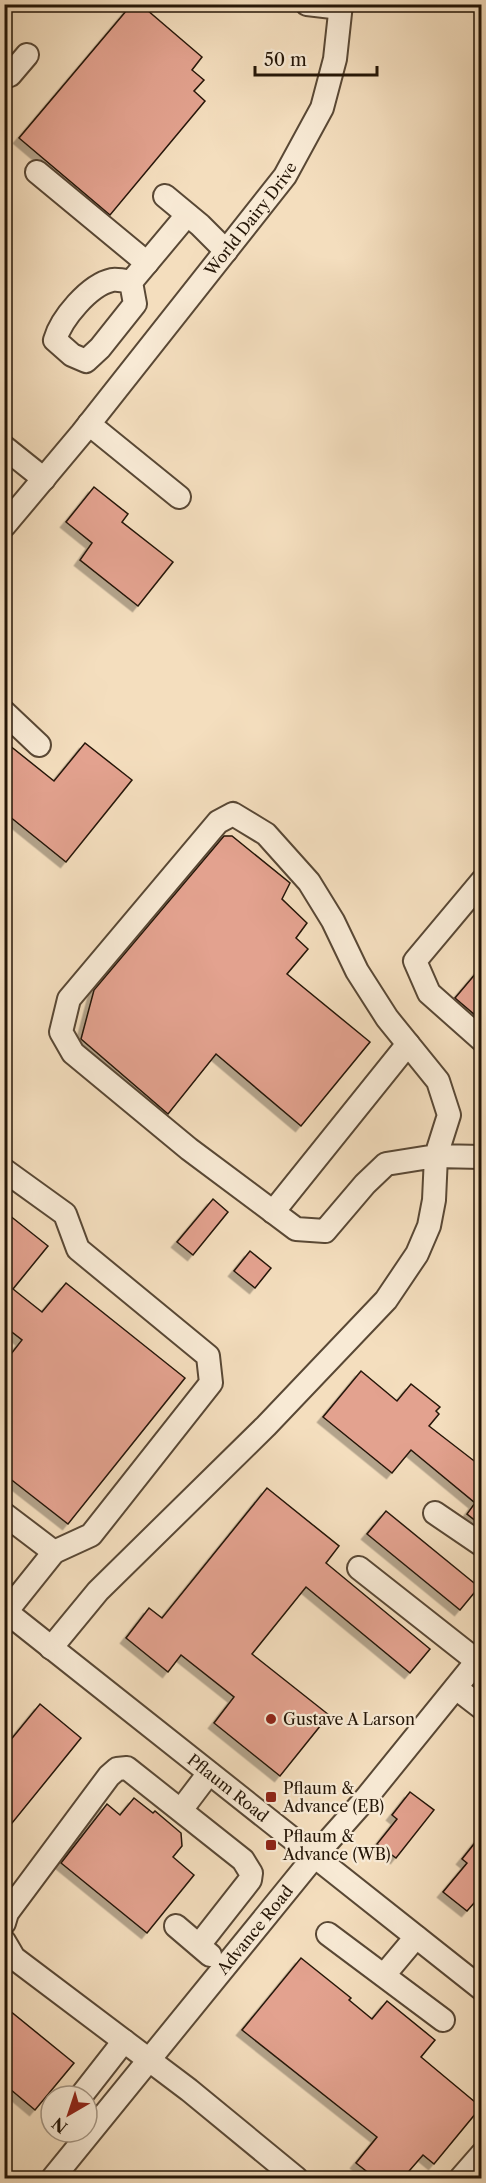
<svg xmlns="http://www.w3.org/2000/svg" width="486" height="2183" font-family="'Libre Caslon Text',serif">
<defs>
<filter id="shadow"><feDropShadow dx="-5.5" dy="5.5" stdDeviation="0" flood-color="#0004"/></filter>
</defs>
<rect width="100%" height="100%" fill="#f4debe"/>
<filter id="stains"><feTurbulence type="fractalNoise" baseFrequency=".00333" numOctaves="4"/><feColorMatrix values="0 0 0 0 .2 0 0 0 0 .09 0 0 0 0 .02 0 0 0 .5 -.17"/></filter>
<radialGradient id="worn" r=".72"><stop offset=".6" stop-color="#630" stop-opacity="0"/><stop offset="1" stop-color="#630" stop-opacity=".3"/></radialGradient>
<g fill="#e3a28f" stroke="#251607" stroke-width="1.5" filter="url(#shadow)">
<polygon points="132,4 140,4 202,57 192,70 204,80 194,91 205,101 110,215 19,138"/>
<polygon points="94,487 128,514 122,522 173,562 138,606 80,560 92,543 66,522"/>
<polygon points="4,741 54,781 85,743 132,780 66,862 4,812"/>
<polygon points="224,836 232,836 290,883 282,899 307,923 296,938 308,949 287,974 370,1042 301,1126 216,1054 168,1114 81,1039 94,990"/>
<polygon points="482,966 482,1021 455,998"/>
<polygon points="213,1199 228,1212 193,1255 177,1242"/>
<polygon points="4,1211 48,1246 13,1289 42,1312 66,1283 185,1378 68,1524 4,1474 4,1363 22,1340 4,1326"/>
<polygon points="250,1251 271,1268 255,1288 234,1271"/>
<polygon points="361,1371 397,1401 411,1384 440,1407 436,1411 439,1414 429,1426 482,1467 482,1526 467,1514 475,1503 411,1450 392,1473 323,1417"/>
<polygon points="267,1488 339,1546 326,1563 430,1649 410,1673 306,1587 252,1654 329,1715 280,1776 214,1723 234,1697 181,1655 168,1672 126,1638 149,1608 162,1618"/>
<polygon points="386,1511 479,1587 460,1610 367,1534"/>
<polygon points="40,1704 81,1738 4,1833 4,1748"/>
<polygon points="410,1792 434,1810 396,1858 377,1844 397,1819 392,1815"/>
<polygon points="134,1798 153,1813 155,1811 181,1833 182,1846 173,1857 194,1875 147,1933 61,1863 107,1804 120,1815"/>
<polygon points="482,1834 482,1894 467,1911 443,1892 467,1863 462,1859"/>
<polygon points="301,1958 351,1998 349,2000 372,2019 387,2001 435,2040 421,2057 481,2107 434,2164 423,2155 403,2178 375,2178 356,2163 377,2137 242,2030"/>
<polygon points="4,2006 74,2063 35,2110 4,2084"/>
</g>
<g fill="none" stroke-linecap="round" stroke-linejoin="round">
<defs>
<g id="minor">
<polyline points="307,4 341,8"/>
<polyline points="4,77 10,75 27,55"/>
<polyline points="37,172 147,263"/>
<polyline points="165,196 200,225 226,251"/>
<path d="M131 282C126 281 117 279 112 280 89 285 61 319 55 340L72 355 86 361 100 348 135 304 131 282 187 215"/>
<polyline points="89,424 179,497"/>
<polyline points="4,447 44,479"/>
<path id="s1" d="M4 526 82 433 285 176 322 108 335 59 341 4"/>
<polyline points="4,712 39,745"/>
<polyline points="482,881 415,961 429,993 482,1040"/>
<polyline points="4,1170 65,1214 78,1249 208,1356 211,1383 91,1535 54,1552 6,1612"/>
<polyline points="273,1212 408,1044"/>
<polyline points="435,1513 482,1545"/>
<polyline points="4,1514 54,1552"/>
<polyline points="359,1568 477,1661"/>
<path id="s2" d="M4 1610 482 1989"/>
<polyline points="51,1648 98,1591 266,1426 386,1300 417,1254 429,1226 434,1200 436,1156 449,1115 438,1081 387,1018 357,971 333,921 309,882 266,834 233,814 218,822 69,999 61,1032 73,1053 189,1149 296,1229 325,1231 365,1184 386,1164 436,1156 482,1157"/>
<polyline points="456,1688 482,1708"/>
<polyline points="181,1810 209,1773"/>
<polyline points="4,1923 7,1913 109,1776 117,1769 127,1768 243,1860 251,1873 250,1880 199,1945"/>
<polyline points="176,1926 210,1955"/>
<polyline points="328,1934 443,2020"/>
<polyline points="4,1941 14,1958 189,2090 296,2178"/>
<polyline points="384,1975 416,1937"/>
<polyline points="81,2096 124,2041"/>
<path id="s3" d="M53 2178 314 1857 362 1803 482 1655"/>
<polyline points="461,2178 482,2154"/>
</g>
</defs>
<use href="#minor" stroke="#594835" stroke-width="26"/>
<use href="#minor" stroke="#f8ead5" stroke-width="22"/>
</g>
<g fill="#8f2418" stroke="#f8ead5" stroke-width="2">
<circle cx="271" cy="1719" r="6"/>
<rect x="265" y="1791" width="12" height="12" rx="3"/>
<rect x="265" y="1839" width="12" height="12" rx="3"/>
</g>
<g text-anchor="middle" stroke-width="4.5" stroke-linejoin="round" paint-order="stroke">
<g font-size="16" fill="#251607" stroke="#f8ead5">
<text dy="6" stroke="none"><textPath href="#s1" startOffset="394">World Dairy Drive</textPath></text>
<text dy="6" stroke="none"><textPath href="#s2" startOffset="286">Pflaum Road</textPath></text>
<text dy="6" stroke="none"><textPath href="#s3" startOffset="320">Advance Road</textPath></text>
</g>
<g font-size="16" fill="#251607" stroke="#f8ead5" text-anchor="start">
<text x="283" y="1725">Gustave A Larson</text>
<text x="283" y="1794">Pflaum &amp;<tspan x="283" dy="18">Advance (EB)</tspan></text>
<text x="283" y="1842">Pflaum &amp;<tspan x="283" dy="18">Advance (WB)</tspan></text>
</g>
</g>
<rect width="486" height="2183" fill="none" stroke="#f4debe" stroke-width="24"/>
<rect x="6" y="6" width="474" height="2171" fill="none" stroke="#251607" stroke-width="3"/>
<rect x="12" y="12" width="462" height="2159" fill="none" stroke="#251607" stroke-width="1.5"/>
<g transform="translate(69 2114) rotate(219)"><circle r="28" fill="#f8ead5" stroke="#a49583" stroke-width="1.5"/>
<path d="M0-4.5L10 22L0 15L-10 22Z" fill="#8f2418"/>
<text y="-9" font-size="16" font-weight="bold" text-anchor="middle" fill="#251607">N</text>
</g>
<path d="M255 66v9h122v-9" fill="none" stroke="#251607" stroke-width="3"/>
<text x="264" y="66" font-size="18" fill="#251607" stroke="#f8ead5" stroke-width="4.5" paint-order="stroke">50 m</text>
<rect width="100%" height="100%" filter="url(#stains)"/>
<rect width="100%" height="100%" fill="url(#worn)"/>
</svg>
